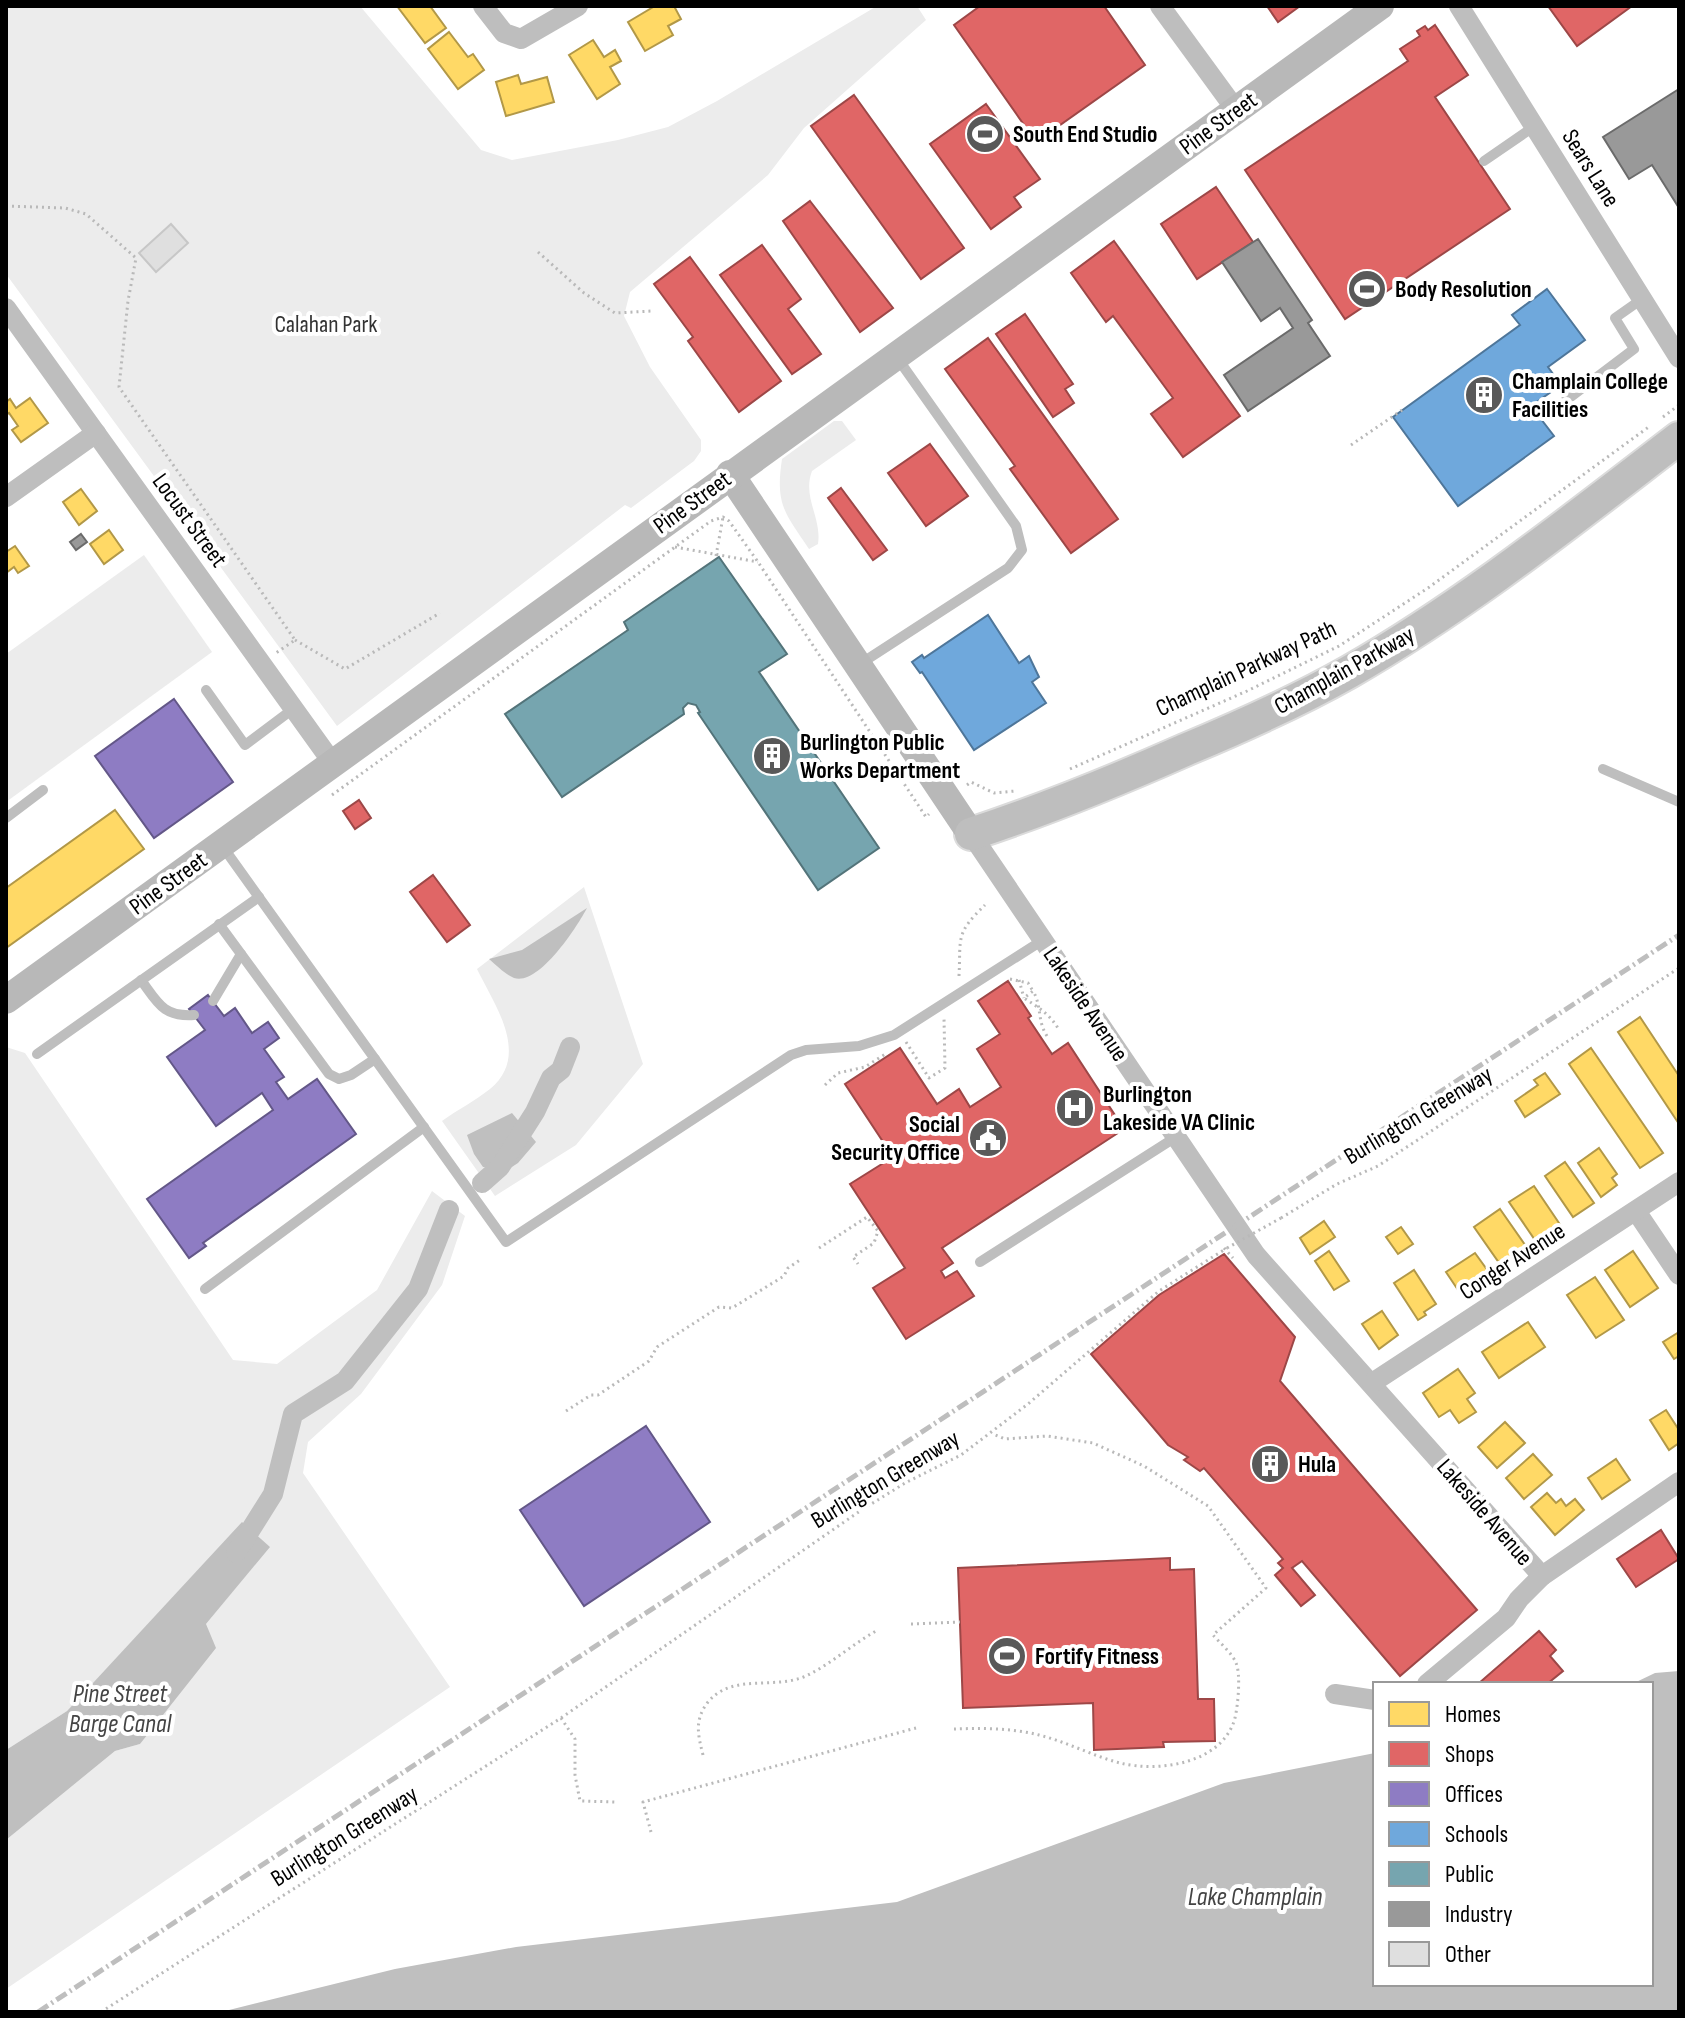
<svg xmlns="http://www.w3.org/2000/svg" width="1685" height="2018" font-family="'Sofia Sans Condensed',sans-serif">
<rect width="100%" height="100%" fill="#fff"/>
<g fill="#ececec">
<polygon points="6,6 360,6 481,150 512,160 618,140 668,127 717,101 877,6 917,6 926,20 804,128 768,175 630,292 624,316 650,367 701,440 701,451 694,461 631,508 625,505 337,726 6,274"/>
<path d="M834 421H842L856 440 812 471C802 497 822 518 818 544L809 549C785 513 775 505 782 459Z"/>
<polygon points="144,555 212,652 6,802 6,654"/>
<path d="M584 887 643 1064 576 1145 495 1196 442 1121C457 1110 475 1101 490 1089 531 1055 495 1006 477 969Z"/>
<polygon points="6,1047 25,1053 233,1360 277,1364 377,1290 432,1191 465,1216 442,1285 361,1394 308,1442 303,1473 450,1687 6,1989 6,1840 115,1751 140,1744 206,1624 269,1547 242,1523 67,1711 6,1750"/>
</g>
<g fill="#bfbfbf">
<path d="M587 908C577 927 539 986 514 978 506 975 496 965 489 959L522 950Z"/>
<polygon points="512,1113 536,1142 518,1163 498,1176 492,1167 483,1167 474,1154 467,1135"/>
<polygon points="242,1522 270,1547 206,1624 216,1648 140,1744 115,1751 6,1840 6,1750 67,1711"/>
<polygon points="1679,1671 1679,2012 221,2012 395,1969 516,1947 897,1902 1224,1783 1375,1753 1375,1984 1651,1984 1651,1684 1632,1684 1655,1673"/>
</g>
<g fill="#ffd966" stroke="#b29847" stroke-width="2">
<polygon points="397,6 430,6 446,28 425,43"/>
<polygon points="655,6 674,6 681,19 668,26 673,35 645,51 628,22"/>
<polygon points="449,32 468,57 473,54 484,70 458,89 428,49"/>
<polygon points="593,40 604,57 615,50 621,61 610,67 620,84 597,99 569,55"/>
<polygon points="518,75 521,84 547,77 554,102 506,116 496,82"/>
<polygon points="30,398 48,423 21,442 12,430 18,426 9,413 6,415 6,402 10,399 16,408"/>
<polygon points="81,489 97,511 79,525 63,502"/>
<polygon points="109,530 123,550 104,564 90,544"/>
<polygon points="15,546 29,566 18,573 14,567 6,573 6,552"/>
<polygon points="115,810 144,849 6,948 6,888"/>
<polygon points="1640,1017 1679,1076 1679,1124 1618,1032"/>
<polygon points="1591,1048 1663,1153 1640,1168 1569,1064"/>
<polygon points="1545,1073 1560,1094 1525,1117 1515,1101 1538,1085 1534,1080"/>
<polygon points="1599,1148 1617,1174 1612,1178 1617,1185 1601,1197 1578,1163"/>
<polygon points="1565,1162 1594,1203 1573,1217 1545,1176"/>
<polygon points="1534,1186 1561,1226 1537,1243 1509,1202"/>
<polygon points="1500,1209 1528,1249 1502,1267 1474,1227"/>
<polygon points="1324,1221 1335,1237 1310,1254 1300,1238"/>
<polygon points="1401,1227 1413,1244 1398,1254 1386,1237"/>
<polygon points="1329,1251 1349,1281 1334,1290 1315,1261"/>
<polygon points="1633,1251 1658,1288 1630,1307 1605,1270"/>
<polygon points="1475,1253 1488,1271 1458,1290 1446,1272"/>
<polygon points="1414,1270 1436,1304 1424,1312 1426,1315 1418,1320 1394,1283"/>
<polygon points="1595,1277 1624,1320 1596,1338 1567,1295"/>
<polygon points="1382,1311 1398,1335 1379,1349 1362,1324"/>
<polygon points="1528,1322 1545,1347 1499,1378 1482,1352"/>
<polygon points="1679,1332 1679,1356 1674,1359 1663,1342"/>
<polygon points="1458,1369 1475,1393 1467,1399 1476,1412 1459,1423 1450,1410 1439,1417 1423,1393"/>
<polygon points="1666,1410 1679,1430 1679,1443 1669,1450 1650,1420"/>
<polygon points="1505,1422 1525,1443 1497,1468 1478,1447"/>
<polygon points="1533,1454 1552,1475 1524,1499 1506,1478"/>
<polygon points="1616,1459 1630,1480 1602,1499 1588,1478"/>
<polygon points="1547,1493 1556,1503 1561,1499 1566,1506 1575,1499 1584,1510 1555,1535 1531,1507"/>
</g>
<g fill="#e06666" stroke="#9d4747" stroke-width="2">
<polygon points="980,6 1104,6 1145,65 1036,142 954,25"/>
<polygon points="1267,6 1300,6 1278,22"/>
<polygon points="1548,6 1632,6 1577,46"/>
<polygon points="1435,25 1468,75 1435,97 1510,209 1345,319 1245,170 1408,61 1400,49 1420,36 1417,31 1425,26 1428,30"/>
<polygon points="854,95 964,248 921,279 811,126"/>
<polygon points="986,104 1040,179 1014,197 1021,207 991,229 930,144"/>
<polygon points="1216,187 1253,242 1197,279 1161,224"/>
<polygon points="810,201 893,308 860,332 783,221"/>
<polygon points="1114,241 1240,416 1183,457 1151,414 1173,398 1113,316 1106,322 1071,273"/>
<polygon points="762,245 801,299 788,309 821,354 792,374 720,275"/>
<polygon points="690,257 781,381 739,412 688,341 693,337 654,284"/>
<polygon points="1025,314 1073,384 1065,389 1074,403 1053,417 996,334"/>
<polygon points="988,338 1118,519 1071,553 1010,469 1015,466 945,369"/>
<polygon points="930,444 968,496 926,526 888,473"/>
<polygon points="841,488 887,550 873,560 828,498"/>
<polygon points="359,800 371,818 355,829 343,811"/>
<polygon points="433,875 470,925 447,942 410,892"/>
<polygon points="1008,981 1031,1016 1028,1018 1052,1054 1068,1043 1124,1129 942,1248 953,1263 941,1271 945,1278 957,1271 974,1296 906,1339 873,1288 905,1268 850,1184 893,1157 845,1084 900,1048 937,1104 959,1089 970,1107 1001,1087 977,1049 1000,1034 978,1001"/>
<polygon points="1224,1254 1295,1337 1280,1381 1477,1610 1400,1676 1302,1561 1292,1568 1315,1595 1301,1606 1275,1575 1283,1568 1278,1563 1283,1559 1204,1468 1200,1471 1184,1460 1188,1457 1168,1445 1091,1354 1159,1295"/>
<polygon points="1661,1530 1679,1559 1636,1587 1617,1559"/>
<polygon points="1170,1558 1170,1570 1194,1569 1198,1699 1214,1699 1215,1741 1163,1742 1164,1747 1094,1750 1093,1703 963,1708 958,1568"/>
<polygon points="1539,1631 1556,1650 1550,1656 1563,1671 1547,1684 1478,1684"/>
</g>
<g fill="#8e7cc3" stroke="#635788" stroke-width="2">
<polygon points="174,699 233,782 154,838 95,756"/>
<polygon points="208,995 224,1016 235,1008 252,1033 268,1022 279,1038 264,1049 284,1077 276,1082 288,1099 317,1079 356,1134 203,1243 206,1246 189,1258 147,1199 273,1110 262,1093 216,1126 167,1057 205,1030 189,1009"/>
<polygon points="646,1426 710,1522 584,1606 520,1510"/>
</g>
<g fill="#6fa8dc" stroke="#4e769a" stroke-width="2">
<polygon points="1547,289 1585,340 1548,367 1561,385 1531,406 1554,436 1458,506 1393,417 1520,325 1512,315"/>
<polygon points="988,615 1019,663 1029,656 1039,677 1032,682 1046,703 974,750 922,672 920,673 912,662 922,655 924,658"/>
</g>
<polygon fill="#76a5af" stroke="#53747a" stroke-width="2" points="719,557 787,654 759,672 879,848 818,890 698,713 700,712 696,705 688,703 683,708 684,714 562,797 505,714 628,630 624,622"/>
<g fill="#999" stroke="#6b6b6b" stroke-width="2">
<polygon points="1679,89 1679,208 1652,165 1629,179 1603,137"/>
<polygon points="1258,239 1312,320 1308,323 1330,356 1248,411 1224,375 1293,328 1280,308 1261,321 1222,262"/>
<polygon points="81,534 87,542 76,550 70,542"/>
</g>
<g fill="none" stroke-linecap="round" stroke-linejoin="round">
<g stroke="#bfbfbf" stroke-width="20">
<polyline points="482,1183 500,1167 535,1112 551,1078 561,1070 570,1047"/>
<polyline points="236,1553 273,1494 293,1414 345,1381 418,1289 449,1210"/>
</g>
</g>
<polygon fill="#dfdfdf" stroke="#c7c7c7" stroke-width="2" points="171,224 188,243 156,272 139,253"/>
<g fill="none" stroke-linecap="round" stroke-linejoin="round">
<defs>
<path id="primary" d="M971 834C1044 810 1115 781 1185 750 1240 727 1296 702 1349 672 1466 605 1572 520 1679 438"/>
</defs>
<use href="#primary" stroke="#dbdbdb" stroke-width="36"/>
<g stroke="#b9b9b9" stroke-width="3" stroke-dasharray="2 4" stroke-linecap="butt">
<polyline points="6,206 65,208 86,214 136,258 128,301 119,387 295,640 276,653"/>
<polyline points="538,252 584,293 615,313 652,311"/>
<polyline points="1663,417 1679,405"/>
<polyline points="1351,445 1405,408"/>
<polyline points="675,547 758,562"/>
<polyline points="716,556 723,517"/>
<polyline points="295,640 345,669 440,613"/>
<polyline points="1070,769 1247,691 1339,646 1428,588 1650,426"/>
<polyline points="967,785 971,782 994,793 1015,791"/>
<polyline points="332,795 711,521 723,517 729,521 758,562 926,817 929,814"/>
<path d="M959 976C961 937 955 934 985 905"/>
<polyline points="1010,979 1028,983 1033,991"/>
<polyline points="1019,980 1024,998"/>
<path d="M1047 1036C1037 1021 1042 1006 1033 991L1024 998C1039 1008 1050 1014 1059 1030"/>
<polyline points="906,1042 929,1078 945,1068 944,1018"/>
<polyline points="825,1085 838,1073 865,1067 887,1053"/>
<polyline points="1281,1218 1337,1184 1378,1166 1679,968"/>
<polyline points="819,1248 867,1217 878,1231 874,1243 853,1257 858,1264"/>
<polyline points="1224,1248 1233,1258"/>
<polyline points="566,1411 591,1395 598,1395 649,1361 657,1347 719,1307 732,1308 784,1276 788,1268 800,1260"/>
<polyline points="911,1624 960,1622"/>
<polyline points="561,1718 575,1739 575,1775 580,1801 616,1802"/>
<path d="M954 1729C981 1728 1012 1728 1039 1735 1067 1742 1093 1756 1120 1763 1160 1773 1223 1763 1235 1718 1238 1705 1241 1674 1236 1663 1232 1653 1220 1643 1213 1635L1266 1588 1208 1506 1144 1466 1093 1443 1047 1436 1005 1439 993 1434"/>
<path d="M703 1755C698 1735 694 1720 708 1702 733 1672 776 1691 808 1675 832 1663 853 1644 876 1631"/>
<polyline points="651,1832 643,1802 916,1728"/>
<polyline points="101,2012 561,1718 860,1511 905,1483 961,1455 1028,1404 1159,1291 1227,1248"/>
</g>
<g stroke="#bebebe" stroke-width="10">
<polyline points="1484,161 1535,126"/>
<polyline points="1560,405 1634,349 1615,318 1642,299"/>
<polyline points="860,664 1008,568 1022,550 1016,526 898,359"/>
<polyline points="206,690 245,745 293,709"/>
<polyline points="1603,769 1679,802"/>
<polyline points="6,818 43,790"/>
<polyline points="223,847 506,1242 791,1055 806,1050 859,1046 894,1035 1043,940"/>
<polyline points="219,924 329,1074 339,1079 351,1075 375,1059"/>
<path d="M141 980C158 1003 163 1017 194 1015"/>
<polyline points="213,1001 241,954"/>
<polyline points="37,1054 259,897"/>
<polyline points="980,1262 1176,1137"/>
<polyline points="205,1289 424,1127"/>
</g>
<g stroke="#bebebe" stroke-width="20">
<polyline points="483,6 504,33 521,39 578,6"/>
<polyline points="1160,6 1236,110"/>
<polyline points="1459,6 1679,358"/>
<polyline points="6,308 332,762"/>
<polyline points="6,497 96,433"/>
<polyline points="971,834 1256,1255 1542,1576"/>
<polyline points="1636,1211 1679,1275"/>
<polyline points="1372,1383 1679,1182"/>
<polyline points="1427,1684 1506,1618 1519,1599 1542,1576 1679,1482"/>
<polyline points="1335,1694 1375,1700"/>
</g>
<g stroke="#b8b8b8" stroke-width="28">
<polyline points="730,474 971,834"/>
<polyline points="6,1000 1380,6"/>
</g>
<use href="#primary" stroke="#bebebe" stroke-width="32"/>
<polyline stroke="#bebebe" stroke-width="5" stroke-dasharray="12 4 2 4" stroke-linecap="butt" points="38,2012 1679,935"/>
<polyline stroke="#b9b9b9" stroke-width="3" stroke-dasharray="2 4" stroke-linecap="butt" points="1227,1248 1281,1218"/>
</g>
<defs>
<symbol id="stadium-disc" viewBox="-11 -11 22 22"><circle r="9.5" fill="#595959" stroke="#fff"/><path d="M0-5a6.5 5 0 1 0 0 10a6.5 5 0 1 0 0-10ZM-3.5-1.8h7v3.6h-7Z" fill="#fff"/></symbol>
<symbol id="building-disc" viewBox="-11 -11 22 22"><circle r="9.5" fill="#595959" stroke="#fff"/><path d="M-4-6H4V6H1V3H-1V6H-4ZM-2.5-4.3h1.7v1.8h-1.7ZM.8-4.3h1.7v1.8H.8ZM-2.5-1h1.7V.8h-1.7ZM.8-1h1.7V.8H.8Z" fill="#fff"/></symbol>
<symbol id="hospital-disc" viewBox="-11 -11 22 22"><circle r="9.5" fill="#595959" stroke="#fff"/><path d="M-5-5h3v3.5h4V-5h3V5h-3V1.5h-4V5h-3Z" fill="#fff"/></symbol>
<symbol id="civic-disc" viewBox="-11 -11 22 22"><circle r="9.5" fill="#595959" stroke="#fff"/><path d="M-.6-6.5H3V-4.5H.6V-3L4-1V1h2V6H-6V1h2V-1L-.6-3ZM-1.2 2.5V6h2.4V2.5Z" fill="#fff"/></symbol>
</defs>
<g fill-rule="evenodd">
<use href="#stadium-disc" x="963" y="112" width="44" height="44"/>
<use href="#stadium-disc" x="1345" y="267" width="44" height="44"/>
<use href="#building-disc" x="1462" y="373" width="44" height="44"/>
<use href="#building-disc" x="750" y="734" width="44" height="44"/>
<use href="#hospital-disc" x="1053" y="1086" width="44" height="44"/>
<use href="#civic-disc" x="966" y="1116" width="44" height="44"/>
<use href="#building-disc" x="1248" y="1442" width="44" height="44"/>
<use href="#stadium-disc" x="985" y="1634" width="44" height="44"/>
</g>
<g text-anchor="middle" stroke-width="8" stroke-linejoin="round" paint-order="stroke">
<g font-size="24" fill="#000" stroke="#fff">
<text transform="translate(1218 123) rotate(-36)" y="8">Pine Street</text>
<text transform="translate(1591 168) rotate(58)" y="8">Sears Lane</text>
<text transform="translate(692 502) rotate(-36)" y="8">Pine Street</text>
<text transform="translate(190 520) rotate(54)" y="8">Locust Street</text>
<text transform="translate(1246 668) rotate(-25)" y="8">Champlain Parkway Path</text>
<text transform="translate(1344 670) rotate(-29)" y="8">Champlain Parkway</text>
<text transform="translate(168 883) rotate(-36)" y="8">Pine Street</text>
<text transform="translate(1086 1004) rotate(56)" y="8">Lakeside Avenue</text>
<text transform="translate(1418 1115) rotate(-31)" y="8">Burlington Greenway</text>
<text transform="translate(1512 1261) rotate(-33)" y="8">Conger Avenue</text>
<text transform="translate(885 1479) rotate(-31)" y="8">Burlington Greenway</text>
<text transform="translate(1485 1512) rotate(49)" y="8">Lakeside Avenue</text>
<text transform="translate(344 1836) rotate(-32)" y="8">Burlington Greenway</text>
</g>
<g font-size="24" font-weight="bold" fill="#000" stroke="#fff" text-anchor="start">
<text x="1013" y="142">South End Studio</text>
<text x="1395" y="297">Body Resolution</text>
<text x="1512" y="389">Champlain College<tspan x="1512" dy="28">Facilities</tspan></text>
<text x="800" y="750">Burlington Public<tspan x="800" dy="28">Works Department</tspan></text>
<text x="1103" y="1102">Burlington<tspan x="1103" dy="28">Lakeside VA Clinic</tspan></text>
<text x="960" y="1132" text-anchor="end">Social<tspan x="960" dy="28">Security Office</tspan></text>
<text x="1298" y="1472">Hula</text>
<text x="1035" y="1664">Fortify Fitness</text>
</g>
<g font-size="24" fill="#333" stroke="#fff">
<text x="326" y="332">Calahan Park</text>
</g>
<g font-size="26" font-style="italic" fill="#444" stroke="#fff">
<text x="120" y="1702">Pine Street<tspan x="120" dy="30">Barge Canal</tspan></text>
<text x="1255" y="1905">Lake Champlain</text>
</g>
</g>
<rect width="1685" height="2018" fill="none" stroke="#000000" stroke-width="16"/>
<rect x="1373" y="1682" width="280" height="304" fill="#ffffff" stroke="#999999" stroke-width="2"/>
<rect x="1389" y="1702" width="40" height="24" fill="#ffd966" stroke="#999999" stroke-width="2"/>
<text x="1445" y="1722" font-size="24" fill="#000000">Homes</text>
<rect x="1389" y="1742" width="40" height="24" fill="#e06666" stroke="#999999" stroke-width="2"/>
<text x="1445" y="1762" font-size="24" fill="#000000">Shops</text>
<rect x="1389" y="1782" width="40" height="24" fill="#8e7cc3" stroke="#999999" stroke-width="2"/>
<text x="1445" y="1802" font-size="24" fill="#000000">Offices</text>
<rect x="1389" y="1822" width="40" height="24" fill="#6fa8dc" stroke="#999999" stroke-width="2"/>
<text x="1445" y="1842" font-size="24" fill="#000000">Schools</text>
<rect x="1389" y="1862" width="40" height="24" fill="#76a5af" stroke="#999999" stroke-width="2"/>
<text x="1445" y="1882" font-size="24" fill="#000000">Public</text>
<rect x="1389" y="1902" width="40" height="24" fill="#999999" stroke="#999999" stroke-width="2"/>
<text x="1445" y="1922" font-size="24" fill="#000000">Industry</text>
<rect x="1389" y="1942" width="40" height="24" fill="#dfdfdf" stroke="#999999" stroke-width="2"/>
<text x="1445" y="1962" font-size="24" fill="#000000">Other</text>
</svg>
